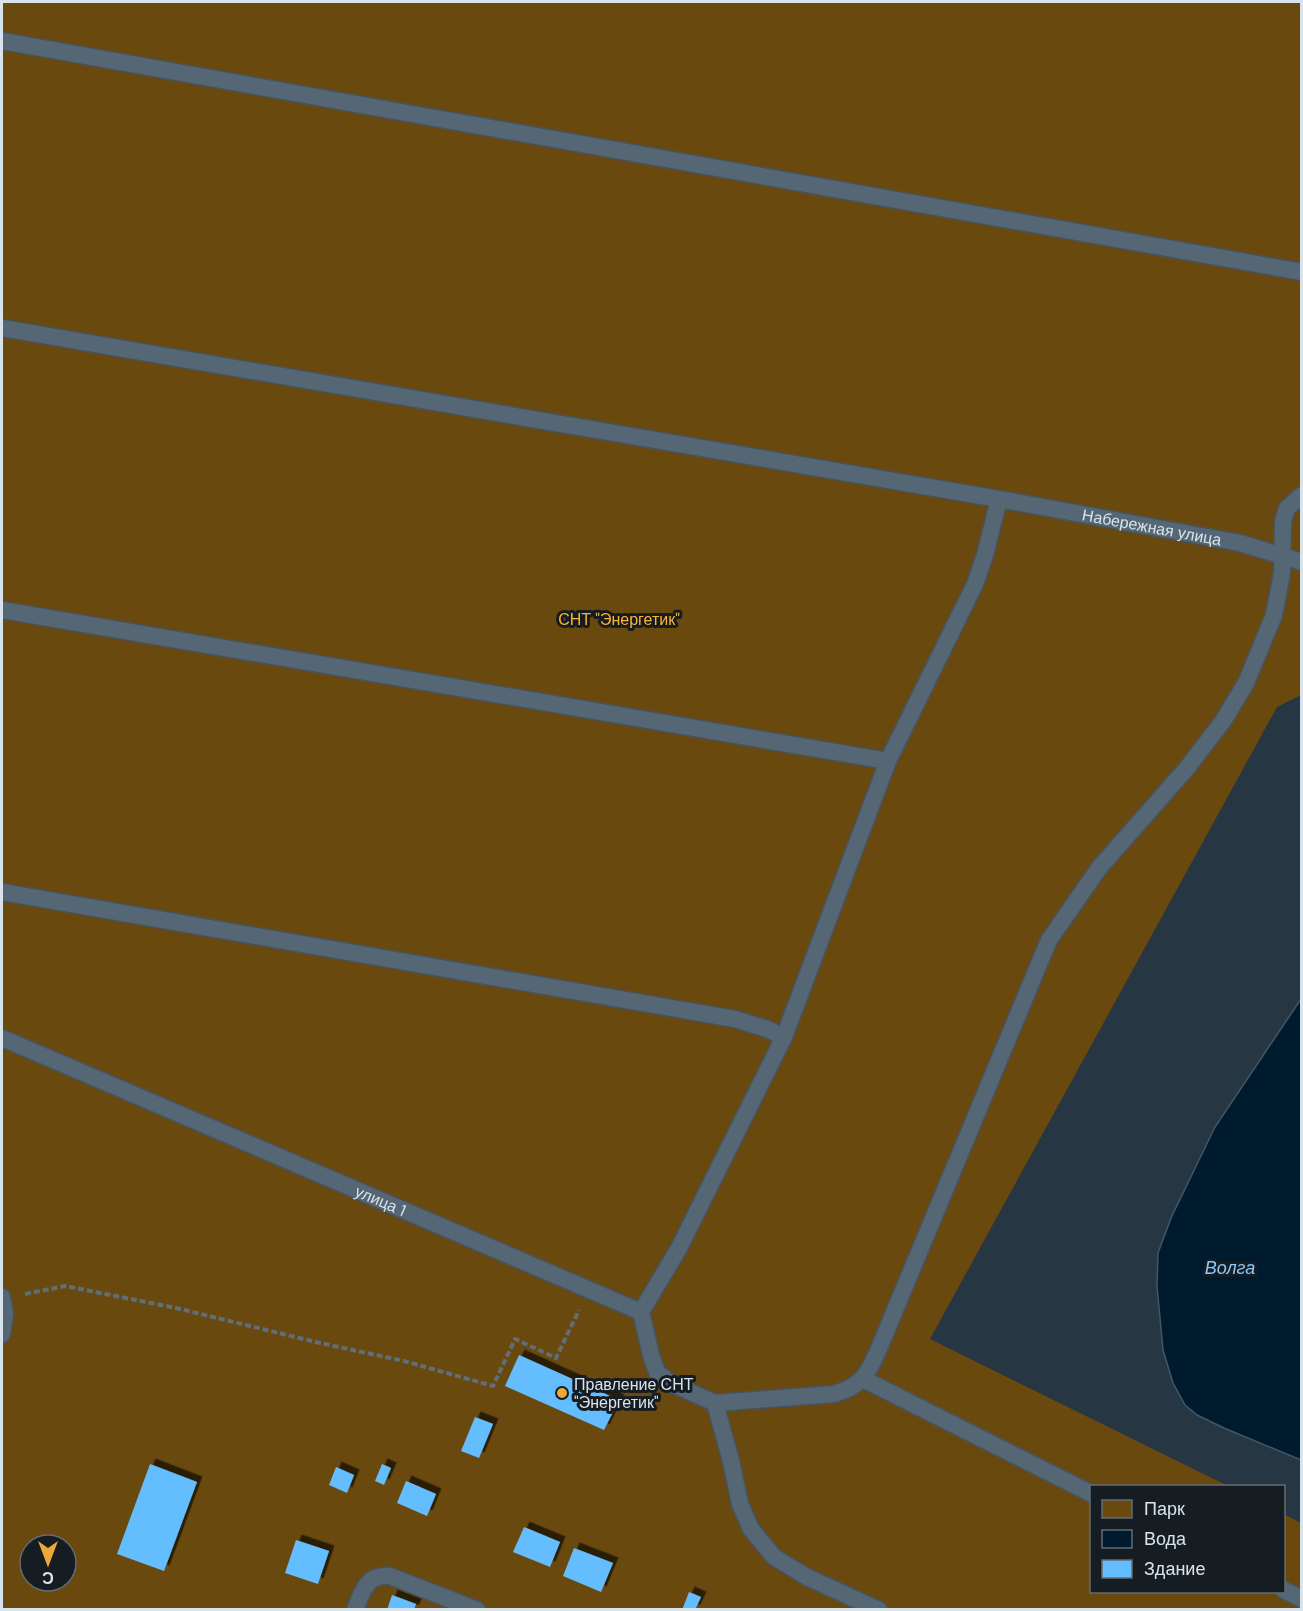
<svg xmlns="http://www.w3.org/2000/svg" width="1303" height="1611" font-family="'DM Sans',sans-serif">
<defs>
<filter id="shadow"><feDropShadow dx="5.5" dy="-5.5" stdDeviation="0" flood-color="#0009"/></filter>
</defs>
<rect width="100%" height="100%" fill="#263642"/>
<path fill="#6a490e" fill-rule="evenodd" d="M2 2H1301V695L1277 707 930 1339 1228 1486H1092V1592H1284V1514L1301 1523V1609L2 1610ZM30 1545H66V1581H30Z"/>
<polygon fill="#001b2e" stroke="#415767" stroke-width="1.5" points="1301,999 1301,1460 1224,1428 1197,1415 1185,1405 1173,1383 1163,1350 1157,1286 1158,1253 1171,1218 1215,1127"/>
<g fill="#64bdff" filter="url(#shadow)">
<polygon points="519,1355 619,1400 604,1430 505,1386"/>
<polygon points="475,1417 493,1424 479,1458 461,1451"/>
<polygon points="150,1464 197,1482 164,1571 117,1554"/>
<polygon points="382,1464 391,1468 384,1485 375,1481"/>
<polygon points="336,1467 354,1475 347,1493 329,1485"/>
<polygon points="406,1481 436,1494 427,1516 397,1503"/>
<polygon points="524,1527 560,1542 550,1567 513,1552"/>
<polygon points="296,1540 329,1551 318,1584 285,1573"/>
<polygon points="574,1548 613,1563 601,1592 563,1576"/>
<polygon points="689,1592 701,1597 695,1610 682,1610"/>
<polygon points="392,1595 416,1604 414,1610 387,1610"/>
</g>
<g fill="none" stroke-linecap="round" stroke-linejoin="round">
<defs>
<g id="service">
<polyline points="2,41 1302,272"/>
<path id="s1" d="M2 328 999 499 1240 543 1302 562"/>
<polyline points="2,610 888,761"/>
<polyline points="2,892 735,1019 767,1029 784,1037"/>
<path id="s2" d="M2 1038 641 1312"/>
<polyline points="2,1297 5,1314 2,1334"/>
<path d="M641 1312 651 1355 657 1372 670 1383 715 1403 834 1394C863 1386 869 1372 880 1346L1049 940 1099 868 1187 768 1223 721 1246 683 1274 615 1282 573 1283 521 1287 508 1302 495"/>
<polyline points="641,1312 679,1248 784,1037 888,761 975,584 985,555 999,499"/>
<polyline points="863,1379 1092,1494"/>
<polyline points="715,1403 731,1461 740,1504 751,1529 774,1557 807,1577 879,1610"/>
<polyline points="1284,1590 1302,1599"/>
<path d="M355 1610C362 1591 367 1574 390 1576L477 1610"/>
</g>
</defs>
<use href="#service" stroke="#47545f" stroke-width="19"/>
<polyline stroke="#606e79" stroke-width="4" stroke-dasharray="6 3" stroke-linecap="butt" points="25,1294 65,1286 176,1308 320,1343 404,1361 493,1386 515,1339 556,1358 579,1310"/>
<use href="#service" stroke="#556674" stroke-width="16"/>
</g>
<circle fill="#eba939" stroke="#151c22" stroke-width="2" cx="562" cy="1393" r="6"/>
<g text-anchor="middle" stroke-width="6" stroke-linejoin="round" paint-order="stroke">
<g font-size="16" fill="#d9e3eb" stroke="#151c22">
<text dy="6" stroke="none"><textPath href="#s1" startOffset="1167">Набережная улица</textPath></text>
<text dy="6" stroke="none"><textPath href="#s2" startOffset="412">улица 1</textPath></text>
</g>
<g font-size="16" fill="#fdb432" stroke="#151c22">
<text x="619" y="625">СНТ "Энергетик"</text>
</g>
<g font-size="16" fill="#d9e3eb" stroke="#151c22" text-anchor="start">
<text x="574" y="1390">Правление СНТ<tspan x="574" dy="18">"Энергетик"</tspan></text>
</g>
<g font-size="18" font-style="italic" fill="#8ac8f9" stroke="#151c22">
<text x="1230" y="1274">Волга</text>
</g>
</g>
<rect width="1303" height="1611" fill="none" stroke="#d9e3eb" stroke-width="6"/>
<rect x="1090" y="1485" width="195" height="108" fill="#151c22" stroke="#636c72" stroke-width="1.5"/>
<rect x="1102" y="1500" width="30" height="18" fill="#6a490e" stroke="#636c72" stroke-width="1.5"/>
<text x="1144" y="1515" font-size="18" fill="#d9e3eb">Парк</text>
<rect x="1102" y="1530" width="30" height="18" fill="#001b2e" stroke="#636c72" stroke-width="1.5"/>
<text x="1144" y="1545" font-size="18" fill="#d9e3eb">Вода</text>
<rect x="1102" y="1560" width="30" height="18" fill="#64bdff" stroke="#636c72" stroke-width="1.5"/>
<text x="1144" y="1575" font-size="18" fill="#d9e3eb">Здание</text>
<g transform="translate(48 1563) rotate(180)"><circle r="28" fill="#151c22" stroke="#636c72" stroke-width="1.5"/>
<path d="M0-4.5L10 22L0 15L-10 22Z" fill="#eba939"/>
<text y="-9" font-size="16" font-weight="bold" text-anchor="middle" fill="#d9e3eb">С</text>
</g>
</svg>
